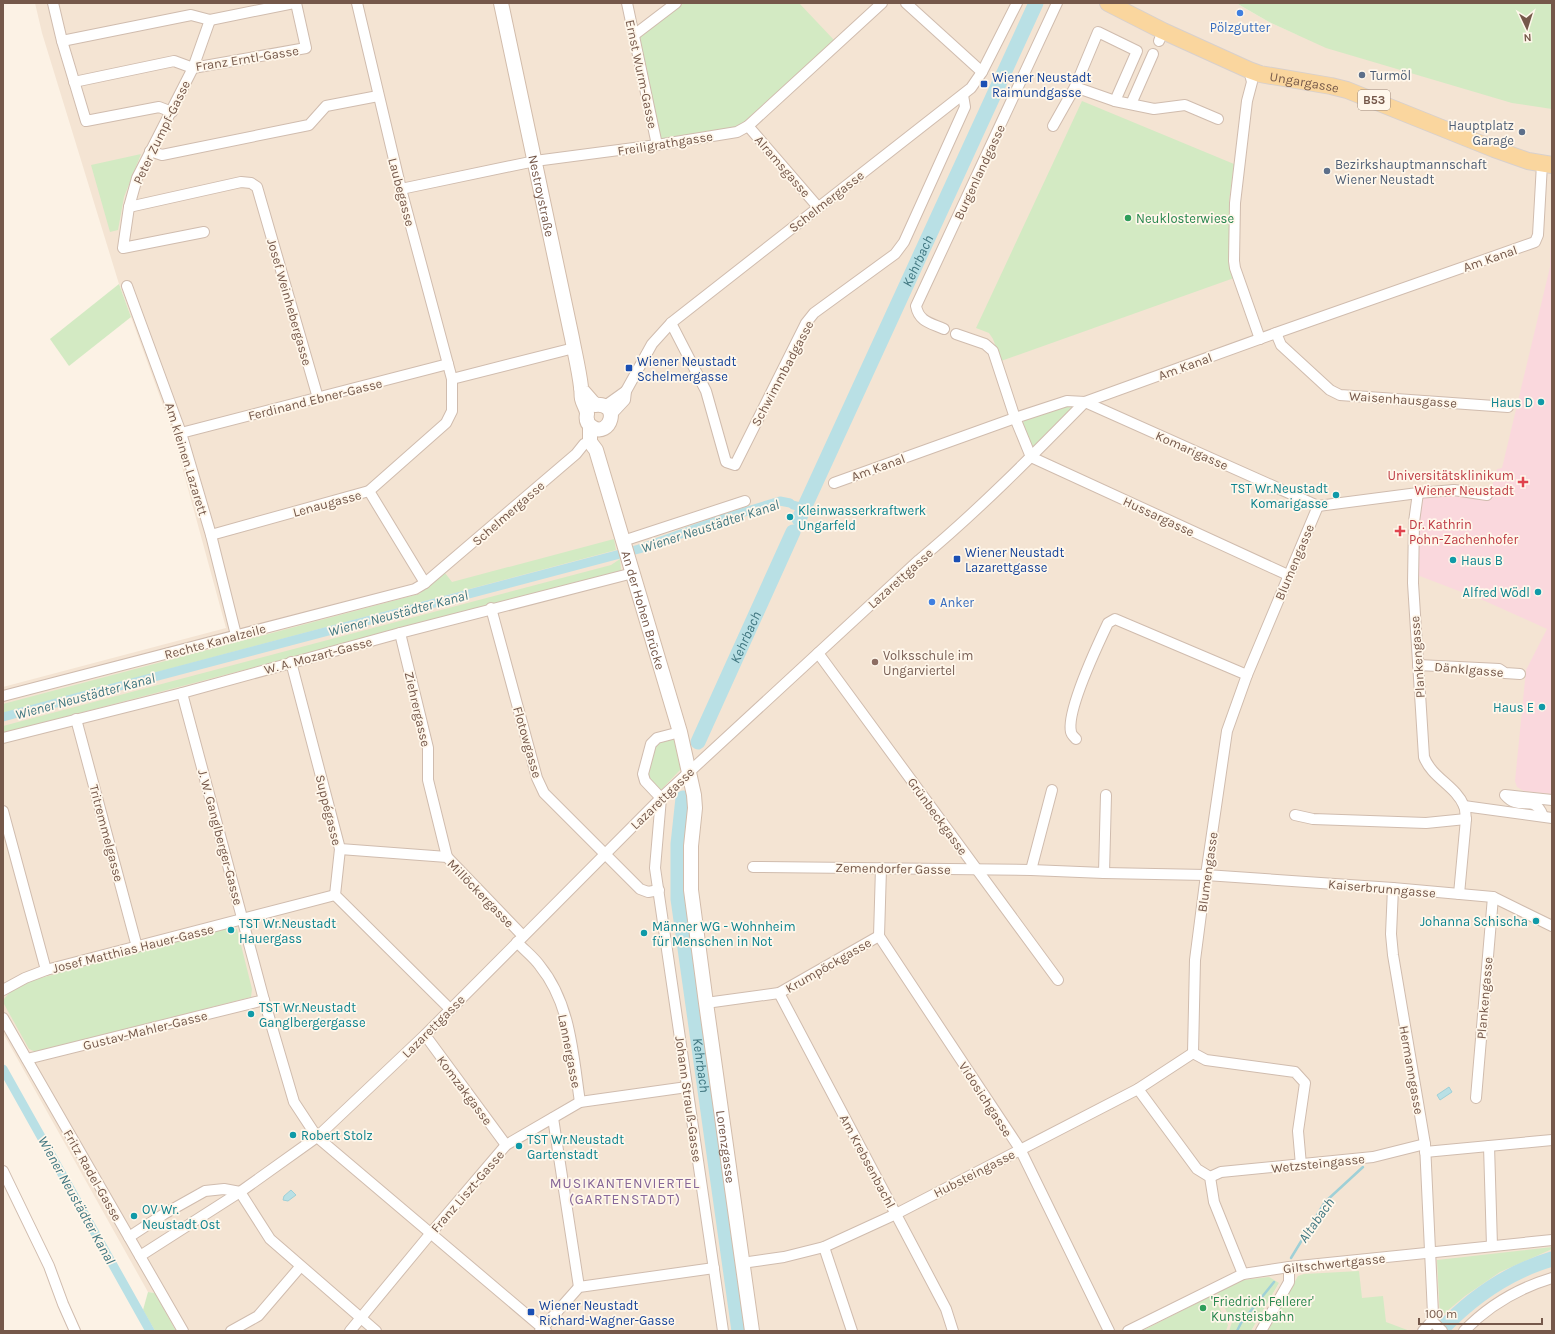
<svg xmlns="http://www.w3.org/2000/svg" width="1555" height="1334" font-family="Karla,sans-serif">
<rect width="100%" height="100%" fill="#fcf2e5"/>
<polygon fill="#f4e4d3" points="35,3 1236,3 1269,22 1298,35 1552,3 1552,1331 1251,1331 1279,1283 1233,1322 1229,1331 176,1331 155,1293 148,1292 3,1033 3,687 226,628 172,430 119,284 42,33"/>
<polygon fill="#fad8dd" points="1552,191 1552,794 1524,791 1517,787 1515,781 1526,670 1547,629 1485,601 1417,575 1418,520 1420,498 1454,495 1488,500 1497,469 1502,468 1550,267"/>
<g fill="#d3eac3">
<polygon points="684,3 799,3 834,40 740,128 661,140 639,37"/>
<polygon points="1236,3 1552,3 1552,109 1512,103 1326,48 1269,22"/>
<polygon points="1082,101 1234,164 1229,201 1230,266 1234,278 1001,361 993,339 989,333 976,328"/>
<polygon points="141,154 124,197 118,230 110,232 91,165"/>
<polygon points="119,284 131,317 69,366 50,339"/>
<polygon points="1070,405 1072,410 1035,446 1030,447 1022,426 1024,420"/>
<polygon points="614,539 616,550 3,713 3,704 419,594 445,573 452,582"/>
<polygon points="620,559 621,571 3,733 3,726 611,565"/>
<polygon points="674,738 681,769 660,791 648,779 647,776 655,746 658,742"/>
<polygon points="231,927 237,929 252,989 251,997 36,1052 29,1049 4,1004 4,999 10,992 33,980"/>
<polygon points="1552,1247 1552,1249 1500,1272 1465,1296 1440,1317 1437,1260"/>
<polygon points="1359,1271 1362,1298 1383,1296 1386,1322 1410,1331 1268,1331 1298,1276 1304,1274"/>
<polygon points="1269,1277 1279,1283 1251,1331 1229,1331 1232,1322 1217,1293 1243,1280"/>
<polygon points="148,1292 155,1293 176,1331 155,1331 143,1310"/>
<polygon points="1213,1295 1228,1325 1226,1331 1142,1331"/>
</g>
<g fill="#b9e0e5" stroke="#9fd0d7">
<polygon points="1449,1087 1452,1092 1440,1100 1437,1095"/>
<polygon points="291,1190 296,1195 288,1201 283,1200 284,1196"/>
</g>
<g fill="none" stroke-linecap="round" stroke-linejoin="round">
<g stroke="#9fd0d7" stroke-width="2.5">
<polyline points="1291,1258 1325,1202 1363,1167"/>
<polyline points="1237,1331 1241,1323 1274,1282"/>
</g>
<g stroke="#b9e0e5" stroke-width="9">
<polyline points="793,505 804,508"/>
<polyline points="3,717 639,549 725,518 780,501 790,503"/>
<polyline points="3,1069 150,1331"/>
</g>
<g stroke="#b9e0e5" stroke-width="15">
<path id="s1" d="M799 519 1036 3"/>
<path id="s2" d="M698 742 793 532"/>
<path id="s3" d="M683 798 678 844V899L739 1331"/>
<path d="M1440 1331C1471 1298 1508 1272 1552 1259"/>
</g>
<defs>
<g id="street">
<polyline points="53,3 62,41 86,121 159,107 172,112"/>
<polyline points="627,3 657,145"/>
<polyline points="906,3 982,72"/>
<polyline points="634,35 676,3"/>
<polyline points="62,41 191,15 210,20 294,3"/>
<polyline points="1159,41 1163,31"/>
<polyline points="1249,70 1252,82 1247,101 1235,203 1234,261 1235,268 1260,339"/>
<polyline points="74,82 174,61 193,68 306,48 296,3"/>
<polyline points="1075,87 1115,101 1154,109 1185,105 1218,119"/>
<polyline points="1131,104 1153,54"/>
<polyline points="748,126 818,207"/>
<polyline points="1053,126 1075,87 1098,32 1137,51 1115,101"/>
<polyline points="150,151 162,155 309,125 326,106 378,96"/>
<polyline points="401,189 535,161 657,145 737,132 748,126 882,3"/>
<polyline points="129,207 241,182 251,183 257,187 318,398"/>
<polyline points="204,232 123,248 129,207 137,178 193,68 210,20"/>
<polyline points="127,286 181,433 211,535 236,635"/>
<polyline points="671,323 706,391 726,462 735,465 806,323 814,313 895,254 904,242 965,107 963,95"/>
<path d="M944 329C931 323 919 322 916 306L1057 3"/>
<polyline points="1276,333 1281,345 1330,390 1340,395 1508,407"/>
<polyline points="956,334 985,344 993,351 1015,418 1031,457 1288,575"/>
<polyline points="452,379 574,348"/>
<polyline points="1085,402 1318,506 1418,493 1454,490 1487,495"/>
<polyline points="605,406 626,391"/>
<polyline points="611,415 625,400 626,391 652,344 671,323 971,88 982,72 1017,3"/>
<polyline points="181,433 448,364"/>
<polyline points="834,483 1015,418 1067,401 1085,402 1276,333 1535,242 1538,235 1542,164"/>
<polyline points="369,491 425,583"/>
<path d="M1418 493 1414 522 1413 583 1424 757C1432 778 1456 786 1464 806 1466 810 1465 815 1466 819L1459 894"/>
<polyline points="211,535 369,491 446,423 452,411 452,379 401,189 357,3"/>
<polyline points="623,541 745,501"/>
<polyline points="491,608 537,778 544,793 640,889 648,892 659,890"/>
<polyline points="400,633 428,748 428,780 447,857"/>
<polyline points="818,653 1058,980"/>
<polyline points="291,662 340,849 335,895 450,1009"/>
<polyline points="1418,665 1499,669 1505,673 1520,674"/>
<polyline points="182,693 264,1000 294,1102 317,1137 546,1331"/>
<polyline points="3,696 415,589 425,583 576,454 584,444 590,442"/>
<polyline points="76,719 137,947"/>
<polyline points="680,732 657,738 651,744 643,774 645,781 661,798 655,868 723,1331"/>
<polyline points="3,738 182,693 400,633 633,573"/>
<path d="M1076 739C1074 737 1071 734 1071 732 1066 711 1098 644 1108 623L1115 619 1247 675"/>
<polyline points="1464,806 1552,818"/>
<polyline points="3,811 46,970"/>
<polyline points="1295,815 1313,819 1426,823 1466,819"/>
<path d="M1543 816C1534 792 1520 813 1505 795L1552 800"/>
<polyline points="340,849 447,857 523,936"/>
<polyline points="753,867 1031,870 1104,873 1206,875 1393,888 1493,897 1552,926"/>
<polyline points="881,868 879,936 1020,1149 1109,1331"/>
<polyline points="1031,870 1052,790"/>
<polyline points="1104,873 1106,795"/>
<polyline points="1393,888 1391,934 1393,955 1425,1144 1433,1314 1432,1321 1423,1331"/>
<path d="M517 942C524 950 534 957 540 966 571 1004 573 1056 580 1102"/>
<polyline points="3,990 25,978 46,970 335,895"/>
<polyline points="779,993 946,1309 953,1331"/>
<polyline points="706,1003 779,993 879,936"/>
<polyline points="3,1018 183,1331"/>
<polyline points="425,1035 506,1145"/>
<polyline points="27,1059 264,1000"/>
<polyline points="1138,1089 1197,1169 1210,1177 1214,1202 1243,1274"/>
<polyline points="1476,1098 1493,897"/>
<polyline points="553,1118 579,1287"/>
<polyline points="1489,1146 1492,1246"/>
<polyline points="1425,1152 1552,1140"/>
<polyline points="1301,1165 1298,1131 1305,1083 1295,1072 1206,1060 1193,1053 1195,960 1206,875 1227,731 1247,675 1318,506"/>
<polyline points="3,1171 49,1266 63,1304 75,1331"/>
<polyline points="1210,1177 1221,1172 1373,1157 1425,1144"/>
<polyline points="240,1192 270,1239 376,1331"/>
<polyline points="129,1237 164,1214 205,1191 224,1189 240,1192"/>
<polyline points="824,1247 852,1331"/>
<path d="M140 1256 240 1192 317 1137 425 1035 661 798 919 560C978 511 1032 456 1085 402"/>
<polyline points="742,1263 784,1257 824,1247 896,1214 1138,1089 1193,1053"/>
<polyline points="1432,1321 1442,1331"/>
<polyline points="231,1331 258,1316 300,1267"/>
<polyline points="350,1331 431,1233 506,1145 580,1102 687,1087"/>
<polyline points="540,1331 579,1287 714,1268"/>
<polyline points="1128,1331 1243,1274 1289,1267 1552,1240"/>
<polyline points="1261,1331 1289,1282 1289,1267"/>
<path d="M1464 1331C1488 1306 1519 1288 1552 1278"/>
</g>
<g id="secondary">
<path id="s4" d="M501 3 572 338C575 354 579 370 581 387 582 391 581 395 582 399 583 404 587 409 587 414 586 419 587 424 592 427 610 439 622 402 595 405L581 389"/>
<path id="s5" d="M590 426V442L596 450 680 732 694 795 695 808 691 846V890L706 1003 752 1331"/>
</g>
<g id="primary">
<path id="s6" d="M1108 3 1163 31 1249 70 1260 74 1331 86 1347 90 1494 149 1528 161 1552 165"/>
</g>
</defs>
<use href="#street" stroke="#d0bcae" stroke-width="12"/>
<use href="#secondary" stroke="#d2bcab" stroke-width="16"/>
<use href="#primary" stroke="#d8d0cc" stroke-width="18"/>
<use href="#street" stroke="#fff" stroke-width="10"/>
<use href="#secondary" stroke="#fff" stroke-width="14"/>
<use href="#primary" stroke="#fad69e" stroke-width="16"/>
</g>
<g fill="#3f7fe0" stroke="#fff7eb" stroke-width="1.5">
<circle cx="1240" cy="13" r="4"/>
<circle cx="932" cy="602" r="4"/>
</g>
<g fill="#5c6f8a" stroke="#fff7eb" stroke-width="1.5">
<circle cx="1362" cy="75" r="4"/>
<circle cx="1522" cy="132" r="4"/>
<circle cx="1327" cy="171" r="4"/>
</g>
<g fill="#1a4fb4" stroke="#fff7eb" stroke-width="1.5">
<rect x="980" y="80" width="8" height="8" rx="2"/>
<rect x="625" y="364" width="8" height="8" rx="2"/>
<rect x="953" y="555" width="8" height="8" rx="2"/>
<rect x="527" y="1308" width="8" height="8" rx="2"/>
</g>
<g fill="#2e9e5b" stroke="#fff7eb" stroke-width="1.5">
<circle cx="1128" cy="218" r="4"/>
<circle cx="1203" cy="1308" r="4"/>
</g>
<g fill="#0f9aa8" stroke="#fff7eb" stroke-width="1.5">
<circle cx="1541" cy="402" r="4"/>
<circle cx="1336" cy="495" r="4"/>
<circle cx="790" cy="517" r="4"/>
<circle cx="1453" cy="560" r="4"/>
<circle cx="1538" cy="592" r="4"/>
<circle cx="1542" cy="707" r="4"/>
<circle cx="1536" cy="921" r="4"/>
<circle cx="231" cy="930" r="4"/>
<circle cx="644" cy="933" r="4"/>
<circle cx="251" cy="1014" r="4"/>
<circle cx="293" cy="1135" r="4"/>
<circle cx="519" cy="1146" r="4"/>
<circle cx="134" cy="1216" r="4"/>
</g>
<g fill="#e0444e" stroke="#fff7eb" stroke-width="1.5">
<path d="M1521 476h4v4h4v4h-4v4h-4v-4h-4v-4h4z"/>
<path d="M1398 525h4v4h4v4h-4v4h-4v-4h-4v-4h4z"/>
</g>
<circle fill="#8d6e63" stroke="#fff7eb" stroke-width="1.5" cx="875" cy="662" r="4"/>
<g text-anchor="middle" stroke-width="3.5" stroke-linejoin="round" paint-order="stroke">
<rect fill="#fff7eb" stroke="#9e887a" stroke-width="1" x="1358" y="90" width="32" height="20" rx="3"/>
<g font-size="12" font-weight="bold" fill="#75584a">
<text x="1374" y="104">B53</text>
</g>
<g font-size="13" fill="#366cbe" stroke="#fff7eb">
<text x="1240" y="32">Pölzgutter</text>
<text x="940" y="607" text-anchor="start">Anker</text>
</g>
<g font-size="13" fill="#75584a" stroke="#fff7eb">
<text transform="translate(247 58) rotate(-9)" y="5">Franz Erntl-Gasse</text>
<text transform="translate(642 74) rotate(78)" y="5">Ernst Wurm-Gasse</text>
<text dy="5" stroke="none"><textPath href="#s6" startOffset="213">Ungargasse</textPath></text>
<text transform="translate(161 132) rotate(-64)" y="5">Peter Zumpf-Gasse</text>
<text transform="translate(665 143) rotate(-9)" y="5">Freiligrathgasse</text>
<text transform="translate(783 166) rotate(49)" y="5">Alramsgasse</text>
<text transform="translate(979 172) rotate(-65)" y="5">Burgenlandgasse</text>
<text transform="translate(402 192) rotate(75)" y="5">Laubegasse</text>
<text dy="5" stroke="none"><textPath href="#s4" startOffset="197">Nestroystraße</textPath></text>
<text transform="translate(826 201) rotate(-38)" y="5">Schelmergasse</text>
<text transform="translate(1490 258) rotate(-19)" y="5">Am Kanal</text>
<text transform="translate(290 302) rotate(74)" y="5">Josef Weinhebergasse</text>
<text transform="translate(1185 366) rotate(-20)" y="5">Am Kanal</text>
<text transform="translate(782 373) rotate(-62)" y="5">Schwimmbadgasse</text>
<text transform="translate(315 399) rotate(-14)" y="5">Ferdinand Ebner-Gasse</text>
<text transform="translate(1403 399) rotate(4)" y="5">Waisenhausgasse</text>
<text transform="translate(1192 450) rotate(24)" y="5">Komarigasse</text>
<text transform="translate(187 459) rotate(73)" y="5">Am kleinen Lazarett</text>
<text transform="translate(878 467) rotate(-20)" y="5">Am Kanal</text>
<text transform="translate(327 503) rotate(-15)" y="5">Lenaugasse</text>
<text transform="translate(508 513) rotate(-41)" y="5">Schelmergasse</text>
<text transform="translate(1159 516) rotate(25)" y="5">Hussargasse</text>
<text transform="translate(1294 562) rotate(-67)" y="5">Blumengasse</text>
<text transform="translate(900 578) rotate(-42)" y="5">Lazarettgasse</text>
<text dy="5" stroke="none"><textPath href="#s5" startOffset="193">An der Hohen Brücke</textPath></text>
<text transform="translate(215 641) rotate(-15)" y="5">Rechte Kanalzeile</text>
<text transform="translate(318 655) rotate(-15)" y="5">W. A. Mozart-Gasse</text>
<text transform="translate(1417 657) rotate(-94)" y="5">Plankengasse</text>
<text transform="translate(1469 669) rotate(5)" y="5">Dänklgasse</text>
<text transform="translate(418 709) rotate(77)" y="5">Ziehrergasse</text>
<text transform="translate(528 742) rotate(74)" y="5">Flotowgasse</text>
<text transform="translate(662 798) rotate(-44)" y="5">Lazarettgasse</text>
<text transform="translate(329 810) rotate(76)" y="5">Suppégasse</text>
<text transform="translate(938 816) rotate(54)" y="5">Grünbeckgasse</text>
<text transform="translate(107 833) rotate(75)" y="5">Tritremmelgasse</text>
<text transform="translate(221 837) rotate(75)" y="5">J. W. Ganglberger-Gasse</text>
<text transform="translate(893 868) rotate(1)" y="5">Zemendorfer Gasse</text>
<text transform="translate(1207 872) rotate(-82)" y="5">Blumengasse</text>
<text transform="translate(1382 888) rotate(5)" y="5">Kaiserbrunngasse</text>
<text transform="translate(481 893) rotate(46)" y="5">Millöckergasse</text>
<text transform="translate(133 948) rotate(-14)" y="5">Josef Matthias Hauer-Gasse</text>
<text transform="translate(828 965) rotate(-30)" y="5">Krumpöckgasse</text>
<text transform="translate(1484 998) rotate(-85)" y="5">Plankengasse</text>
<text transform="translate(433 1026) rotate(-45)" y="5">Lazarettgasse</text>
<text transform="translate(145 1030) rotate(-14)" y="5">Gustav-Mahler-Gasse</text>
<text transform="translate(570 1051) rotate(79)" y="5">Lannergasse</text>
<text transform="translate(1412 1070) rotate(80)" y="5">Hermanngasse</text>
<text transform="translate(465 1090) rotate(53)" y="5">Komzakgasse</text>
<text transform="translate(689 1099) rotate(82)" y="5">Johann Strauß-Gasse</text>
<text transform="translate(986 1099) rotate(57)" y="5">Vidosichgasse</text>
<text dy="5" stroke="none"><textPath href="#s5" startOffset="739">Lorenzgasse</textPath></text>
<text transform="translate(868 1161) rotate(62)" y="5">Am Krebsenbachl</text>
<text transform="translate(1318 1163) rotate(-6)" y="5">Wetzsteingasse</text>
<text transform="translate(974 1173) rotate(-27)" y="5">Hubsteingasse</text>
<text transform="translate(93 1175) rotate(60)" y="5">Fritz Radel-Gasse</text>
<text transform="translate(467 1191) rotate(-49)" y="5">Franz Liszt-Gasse</text>
<text transform="translate(1334 1263) rotate(-6)" y="5">Giltschwertgasse</text>
</g>
<g font-size="13" fill="#4e5e75" stroke="#fff7eb" text-anchor="start">
<text x="1370" y="80">Turmöl</text>
<text x="1514" y="130" text-anchor="end">Hauptplatz<tspan x="1514" dy="15">Garage</tspan></text>
<text x="1335" y="169">Bezirkshauptmannschaft<tspan x="1335" dy="15">Wiener Neustadt</tspan></text>
</g>
<g font-size="13" fill="#164399" stroke="#fff7eb" text-anchor="start">
<text x="992" y="82">Wiener Neustadt<tspan x="992" dy="15">Raimundgasse</tspan></text>
<text x="637" y="366">Wiener Neustadt<tspan x="637" dy="15">Schelmergasse</tspan></text>
<text x="965" y="557">Wiener Neustadt<tspan x="965" dy="15">Lazarettgasse</tspan></text>
<text x="539" y="1310">Wiener Neustadt<tspan x="539" dy="15">Richard-Wagner-Gasse</tspan></text>
</g>
<g font-size="13" fill="#27864d" stroke="#fff7eb" text-anchor="start">
<text x="1136" y="223">Neuklosterwiese</text>
<text x="1211" y="1306">'Friedrich Fellerer'<tspan x="1211" dy="15">Kunsteisbahn</tspan></text>
</g>
<g font-size="13" fill="#0d838f" stroke="#fff7eb" text-anchor="start">
<text x="1533" y="407" text-anchor="end">Haus D</text>
<text x="1328" y="493" text-anchor="end">TST Wr.Neustadt<tspan x="1328" dy="15">Komarigasse</tspan></text>
<text x="798" y="515">Kleinwasserkraftwerk<tspan x="798" dy="15">Ungarfeld</tspan></text>
<text x="1461" y="565">Haus B</text>
<text x="1530" y="597" text-anchor="end">Alfred Wödl</text>
<text x="1534" y="712" text-anchor="end">Haus E</text>
<text x="1528" y="926" text-anchor="end">Johanna Schischa</text>
<text x="239" y="928">TST Wr.Neustadt<tspan x="239" dy="15">Hauergass</tspan></text>
<text x="652" y="931">Männer WG - Wohnheim<tspan x="652" dy="15">für Menschen in Not</tspan></text>
<text x="259" y="1012">TST Wr.Neustadt<tspan x="259" dy="15">Ganglbergergasse</tspan></text>
<text x="301" y="1140">Robert Stolz</text>
<text x="527" y="1144">TST Wr.Neustadt<tspan x="527" dy="15">Gartenstadt</tspan></text>
<text x="142" y="1214">OV Wr.<tspan x="142" dy="15">Neustadt Ost</tspan></text>
</g>
<g font-size="13" fill="#be3a42" stroke="#fff7eb" text-anchor="end">
<text x="1514" y="480">Universitätsklinikum<tspan x="1514" dy="15">Wiener Neustadt</tspan></text>
<text x="1409" y="529" text-anchor="start">Dr. Kathrin<tspan x="1409" dy="15">Pohn-Zachenhofer</tspan></text>
</g>
<g font-size="13" fill="#785e54" stroke="#fff7eb" text-anchor="start">
<text x="883" y="660">Volksschule im<tspan x="883" dy="15">Ungarviertel</tspan></text>
</g>
<g font-size="14" font-style="italic" fill="#417781" stroke="#fff7eb">
<text dy="5" stroke="none"><textPath href="#s1" startOffset="284">Kehrbach</textPath></text>
<text transform="translate(710 526) rotate(-18)" y="5">Wiener Neustädter Kanal</text>
<text transform="translate(398 613) rotate(-15)" y="5">Wiener Neustädter Kanal</text>
<text dy="5" stroke="none"><textPath href="#s2" startOffset="115">Kehrbach</textPath></text>
<text transform="translate(85 696) rotate(-15)" y="5">Wiener Neustädter Kanal</text>
<text dy="5" stroke="none"><textPath href="#s3" startOffset="269">Kehrbach</textPath></text>
<text transform="translate(77 1200) rotate(61)" y="5">Wiener Neustädter Kanal</text>
<text transform="translate(1316 1220) rotate(-55)" y="5">Altabach</text>
</g>
<g font-size="14" letter-spacing="1" fill="#866698" stroke="#fff7eb">
<text x="625" y="1188">MUSIKANTENVIERTEL<tspan x="625" dy="16">(GARTENSTADT)</tspan></text>
</g>
</g>
<rect width="1555" height="1334" fill="none" stroke="#75584a" stroke-width="8"/>
<g transform="translate(1527 28) rotate(176)" stroke="#fff7eb" stroke-width="3" paint-order="stroke">
<path d="M0-3L7 15L0 10L-7 15Z" fill="#75584a"/>
<text y="-6" font-size="11" font-weight="bold" text-anchor="middle" fill="#75584a">N</text>
</g>
<path d="M1419 1318v6h123v-6" fill="none" stroke="#75584a" stroke-width="2"/>
<text x="1425" y="1318" font-size="12" fill="#75584a" stroke="#fff7eb" stroke-width="3" paint-order="stroke">100 m</text>
</svg>
